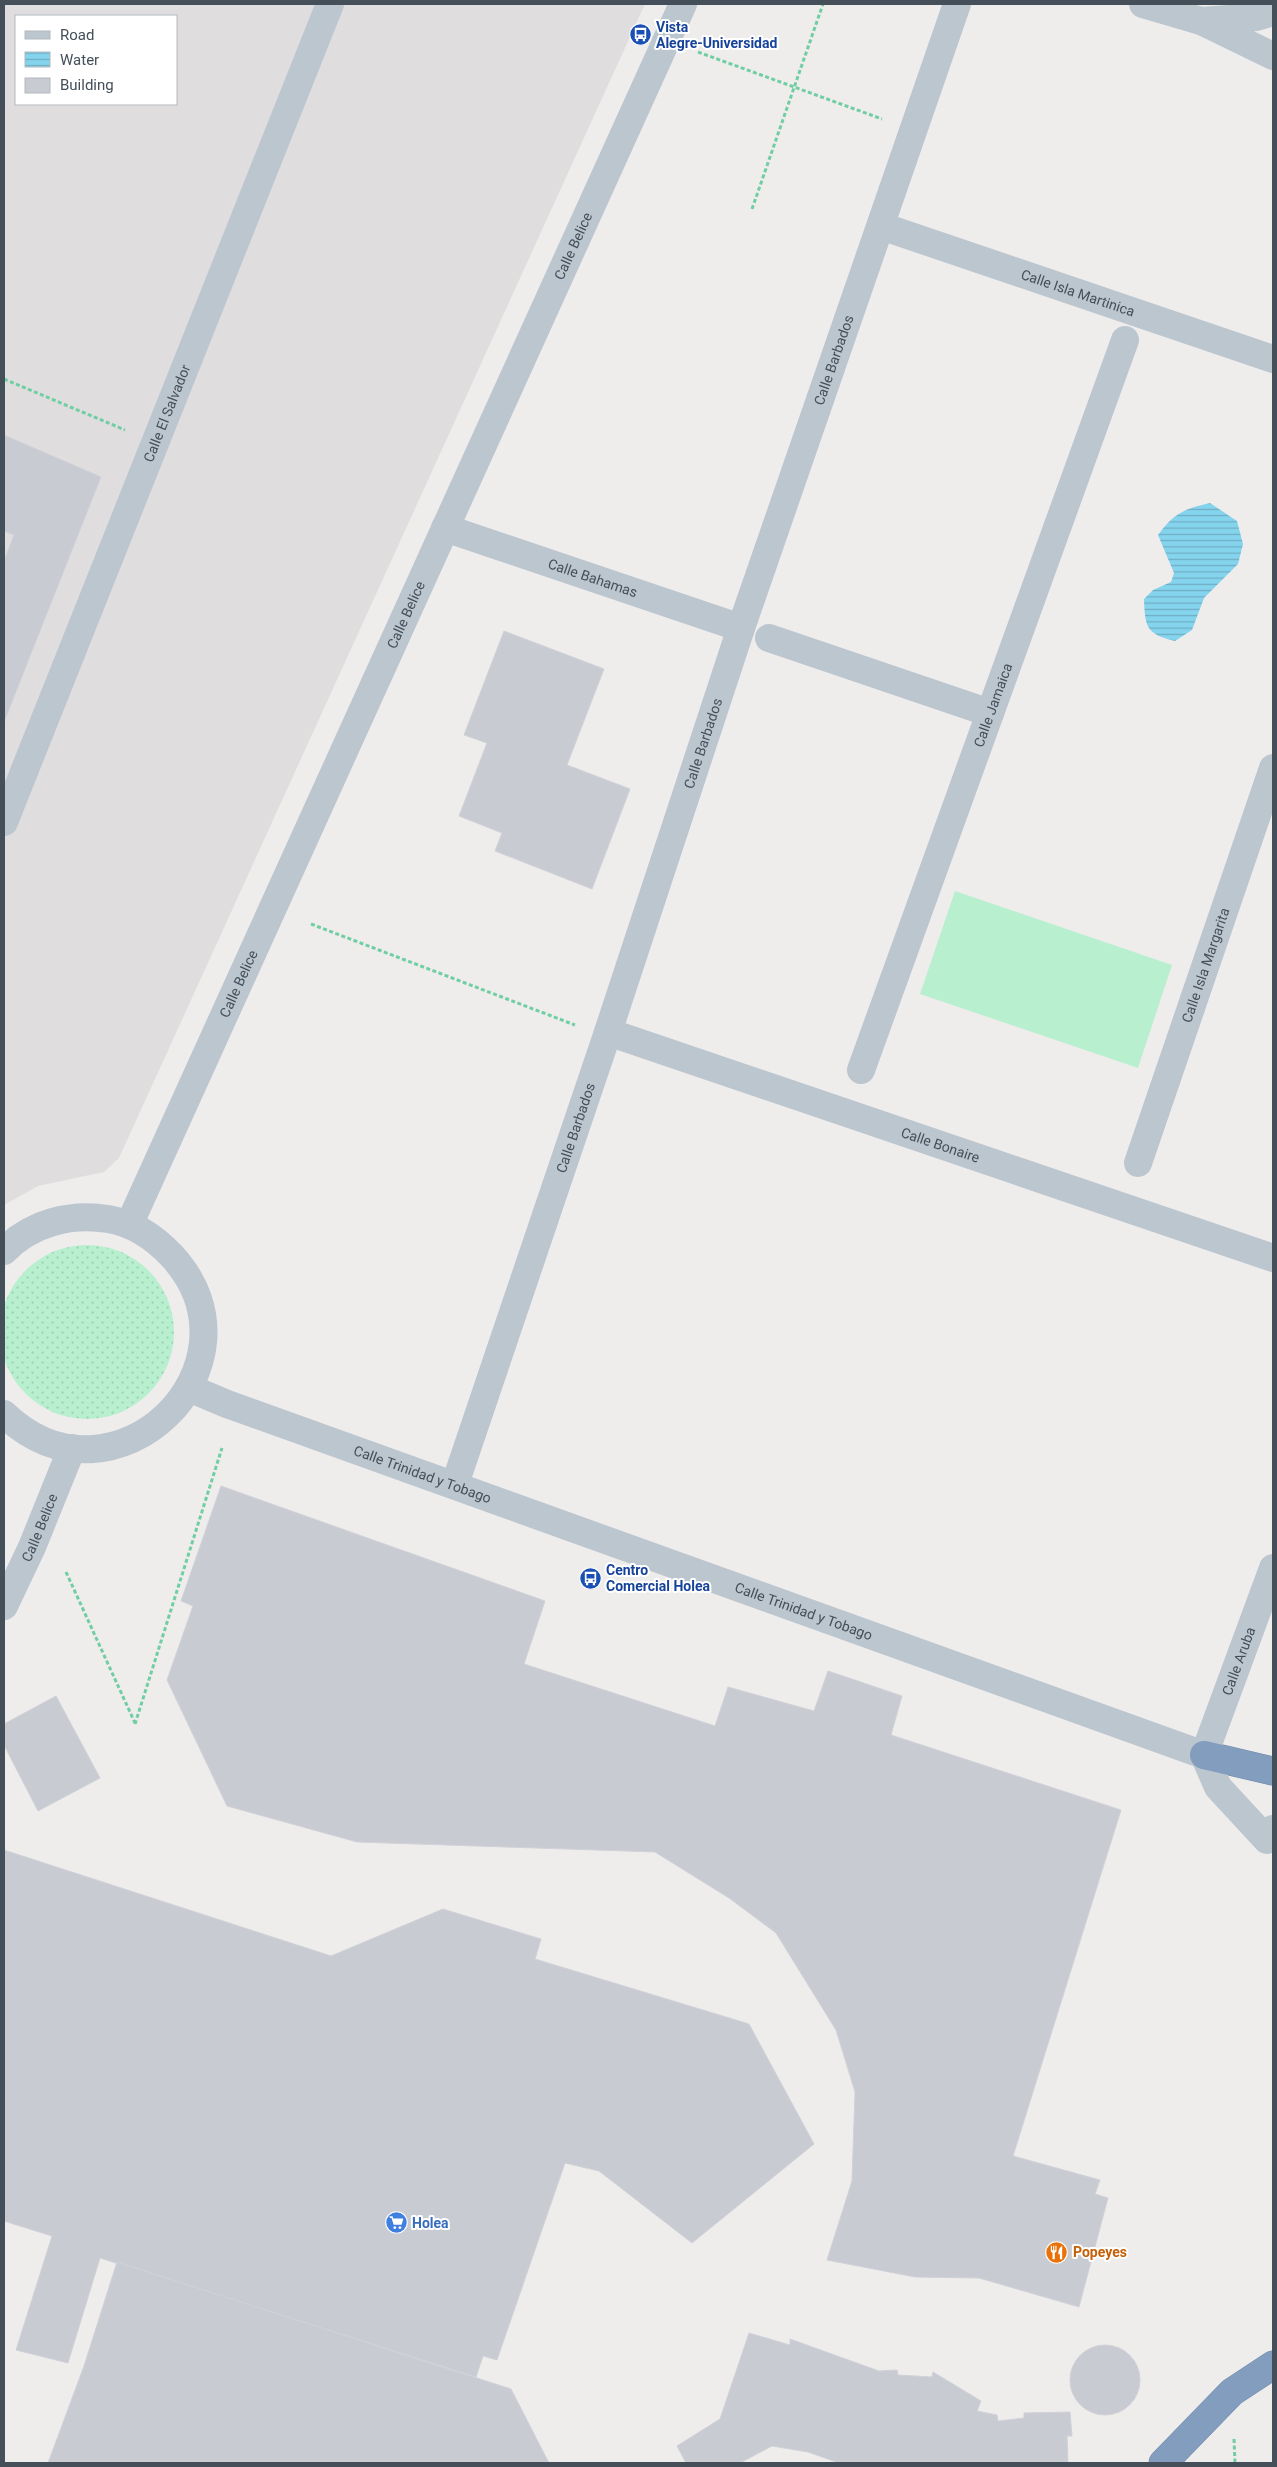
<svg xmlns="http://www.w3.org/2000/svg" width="1277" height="2467" font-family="Roboto,sans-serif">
<defs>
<pattern id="grass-dots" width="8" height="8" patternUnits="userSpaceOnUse" patternTransform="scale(1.25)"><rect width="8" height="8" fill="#b8efcf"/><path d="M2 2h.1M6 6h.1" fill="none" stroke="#9fcfb4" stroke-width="1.8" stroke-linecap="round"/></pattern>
<pattern id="water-rules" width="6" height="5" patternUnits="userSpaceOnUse" patternTransform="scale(1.25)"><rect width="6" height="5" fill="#84d4ed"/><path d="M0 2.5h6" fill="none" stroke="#6eaec3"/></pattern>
</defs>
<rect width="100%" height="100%" fill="#efecec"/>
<path fill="#e0ddde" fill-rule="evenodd" d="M4 4H645L119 1158 104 1172 38 1186 4 1205ZM16 16H176V104H16Z"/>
<circle fill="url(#grass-dots)" cx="87" cy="1332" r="87"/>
<polygon fill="#b8efcf" points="955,891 1172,965 1138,1068 920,994"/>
<path fill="url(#water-rules)" d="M1210 503 1237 521 1243 544 1238 564 1204 598 1192 630 1175 641C1146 634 1145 627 1144 599L1153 590 1171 582 1174 573 1158 535C1174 513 1184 509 1210 503Z"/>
<g fill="#c9cbd2" stroke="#d0d2d8">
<polygon points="4,435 101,477 4,722 4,561 14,535 4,531"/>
<polygon points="504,631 604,669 567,765 630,789 592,889 495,851 502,833 459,816 487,743 464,735"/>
<polygon points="221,1486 545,1601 524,1664 715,1726 728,1687 814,1711 828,1671 902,1696 891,1735 1121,1810 1013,2156 1100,2180 1095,2194 1108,2198 1079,2307 979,2278 915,2277 827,2260 852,2181 855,2092 836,2030 776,1933 729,1898 655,1852 357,1842 227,1806 167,1680 193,1606 181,1601"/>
<polygon points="56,1696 100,1778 38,1811 4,1745 4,1724"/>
<polygon points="4,1850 331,1956 443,1909 541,1939 535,1959 749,2024 814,2144 692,2243 599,2171 565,2163 497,2360 483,2356 476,2377 100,2258 68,2363 16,2350 52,2236 4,2221"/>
<polygon points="117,2262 511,2389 549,2463 48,2463 84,2366"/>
<polygon points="749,2333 790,2345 790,2339 879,2371 897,2370 898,2375 932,2377 933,2372 981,2401 977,2411 997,2415 998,2421 1024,2418 1024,2413 1070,2412 1072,2436 1067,2436 1068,2463 839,2463 808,2452 772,2446 740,2463 686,2463 677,2446 720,2419"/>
<circle cx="1105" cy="2380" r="35"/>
</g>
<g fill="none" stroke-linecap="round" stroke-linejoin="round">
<defs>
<g id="highway">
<polyline points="1204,1755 1273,1771"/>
<polyline points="1163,2463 1232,2392 1273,2365"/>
</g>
</defs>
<use href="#highway" stroke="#6e88a9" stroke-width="29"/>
<g stroke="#70cea3" stroke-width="3" stroke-dasharray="4 2.5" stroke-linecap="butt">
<polyline points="698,52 882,119"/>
<polyline points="752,209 823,4"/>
<polyline points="4,379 125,430"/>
<polyline points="311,924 575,1025"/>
<polyline points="66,1572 135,1723"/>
<polyline points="135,1724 222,1448"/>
<polyline points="1234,2439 1235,2463"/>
</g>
<g stroke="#bcc6cf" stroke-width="28">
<polyline points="1143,4 1201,21 1256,17 1273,12"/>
<polyline points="1201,21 1273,56"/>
<path id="s1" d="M881 226 1273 359"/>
<path id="s2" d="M445 528 741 628"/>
<polyline points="769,638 990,713"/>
<path id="s3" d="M4 822 330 4"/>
<path id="s4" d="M608 1032 1273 1258"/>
<path id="s5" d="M861 1070 1125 340"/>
<path id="s6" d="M1138 1163 1273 768"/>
<path id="s7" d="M129 1225 683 4"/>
<path d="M4 1251C31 1223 70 1213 108 1219 133 1223 155 1238 172 1256 271 1364 115 1520 4 1414"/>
<path id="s8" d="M189 1388 227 1404 1204 1755 1218 1787 1267 1840 1273 1829"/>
<path id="s9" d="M455 1484 608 1032 741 628 957 4"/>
<path id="s10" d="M4 1606 32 1547 72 1448"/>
<path id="s11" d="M1204 1755 1273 1568"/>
</g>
<use href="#highway" stroke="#829dbd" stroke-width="28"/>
</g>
<defs>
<symbol id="bus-disc" viewBox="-11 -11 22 22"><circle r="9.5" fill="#1a4fb4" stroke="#fff"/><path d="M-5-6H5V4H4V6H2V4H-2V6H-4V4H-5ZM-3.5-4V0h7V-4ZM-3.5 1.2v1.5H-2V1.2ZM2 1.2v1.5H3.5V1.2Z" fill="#fff"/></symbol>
<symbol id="supermarket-disc" viewBox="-11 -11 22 22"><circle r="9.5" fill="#3f7fe0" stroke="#fff"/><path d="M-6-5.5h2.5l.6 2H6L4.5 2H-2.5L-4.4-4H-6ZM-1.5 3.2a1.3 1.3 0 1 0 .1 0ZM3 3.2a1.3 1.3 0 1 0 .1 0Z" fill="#fff"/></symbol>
<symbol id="restaurant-disc" viewBox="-11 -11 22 22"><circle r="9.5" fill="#e8710a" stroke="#fff"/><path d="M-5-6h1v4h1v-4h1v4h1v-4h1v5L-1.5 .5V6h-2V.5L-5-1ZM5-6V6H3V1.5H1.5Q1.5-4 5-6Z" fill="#fff"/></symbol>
</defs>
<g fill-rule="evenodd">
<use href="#bus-disc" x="628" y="22" width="25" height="25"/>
<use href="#bus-disc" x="578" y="1566" width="25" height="25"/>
<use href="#supermarket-disc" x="384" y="2210" width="25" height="25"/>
<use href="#restaurant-disc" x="1044" y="2240" width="25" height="25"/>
</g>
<g text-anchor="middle" stroke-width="4" stroke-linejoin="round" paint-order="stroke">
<g font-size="14" font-weight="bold" fill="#164399" stroke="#fff" text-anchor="start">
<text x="656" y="32">Vista<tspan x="656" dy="16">Alegre-Universidad</tspan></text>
<text x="606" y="1575">Centro<tspan x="606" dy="16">Comercial Holea</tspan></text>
</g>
<g font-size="14" fill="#444f5a" stroke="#fff">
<text dy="5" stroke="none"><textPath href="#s7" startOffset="1075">Calle Belice</textPath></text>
<text dy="5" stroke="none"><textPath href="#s1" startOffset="208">Calle Isla Martinica</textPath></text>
<text dy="5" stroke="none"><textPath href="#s9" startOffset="1186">Calle Barbados</textPath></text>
<text dy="5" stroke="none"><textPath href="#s3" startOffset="440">Calle El Salvador</textPath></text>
<text dy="5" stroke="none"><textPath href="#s2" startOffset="156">Calle Bahamas</textPath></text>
<text dy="5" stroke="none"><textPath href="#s7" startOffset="670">Calle Belice</textPath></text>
<text dy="5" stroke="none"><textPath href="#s5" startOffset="388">Calle Jamaica</textPath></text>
<text dy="5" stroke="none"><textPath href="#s9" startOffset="781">Calle Barbados</textPath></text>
<text dy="5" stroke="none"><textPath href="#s6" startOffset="209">Calle Isla Margarita</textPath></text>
<text dy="5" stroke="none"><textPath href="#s7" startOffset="265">Calle Belice</textPath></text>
<text dy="5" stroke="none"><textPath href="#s9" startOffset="376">Calle Barbados</textPath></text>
<text dy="5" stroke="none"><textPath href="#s4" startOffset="351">Calle Bonaire</textPath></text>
<text dy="5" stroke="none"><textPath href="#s8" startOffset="249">Calle Trinidad y Tobago</textPath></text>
<text dy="5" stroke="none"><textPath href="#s10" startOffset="86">Calle Belice</textPath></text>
<text dy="5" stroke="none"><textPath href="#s8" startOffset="654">Calle Trinidad y Tobago</textPath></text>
<text dy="5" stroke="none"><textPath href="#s11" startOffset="100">Calle Aruba</textPath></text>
</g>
<g font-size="14" font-weight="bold" fill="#366cbe" stroke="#fff" text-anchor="start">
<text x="412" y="2228">Holea</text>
</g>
<g font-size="14" font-weight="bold" fill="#c56008" stroke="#fff" text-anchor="start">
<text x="1073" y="2257">Popeyes</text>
</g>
</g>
<rect width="1277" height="2467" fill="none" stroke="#444f5a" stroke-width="10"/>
<rect x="15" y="15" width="162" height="90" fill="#ffffff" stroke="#b4b9bd"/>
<rect x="25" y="31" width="25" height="8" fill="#bcc6cf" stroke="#b4b9bd"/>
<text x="60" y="40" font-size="15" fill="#444f5a">Road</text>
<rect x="25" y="52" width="25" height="15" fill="url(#water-rules)" stroke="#b4b9bd"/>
<text x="60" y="65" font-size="15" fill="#444f5a">Water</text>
<rect x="25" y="78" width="25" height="15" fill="#c9cbd2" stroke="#b4b9bd"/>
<text x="60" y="90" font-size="15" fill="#444f5a">Building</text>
</svg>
